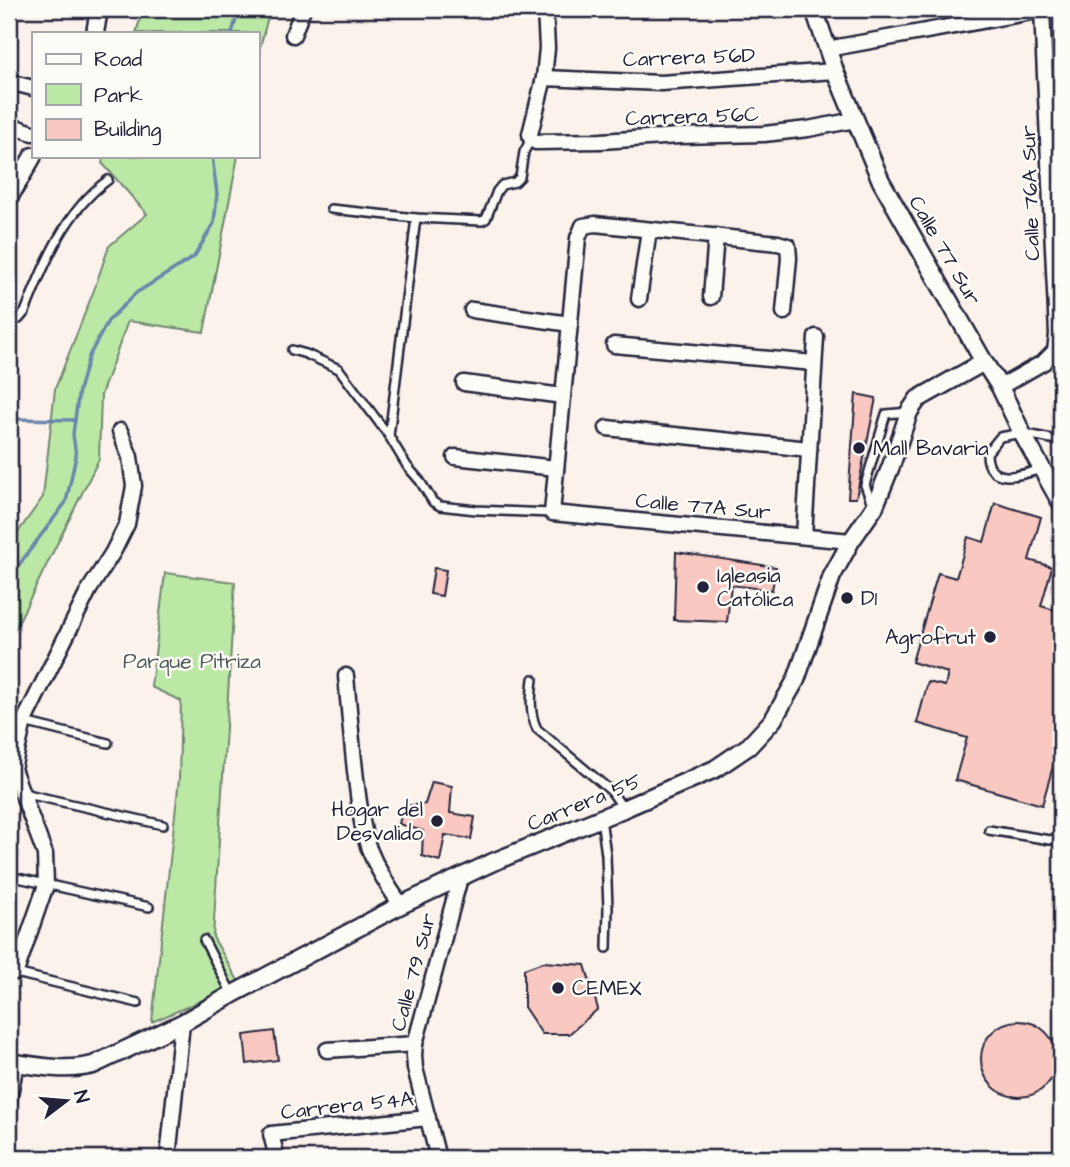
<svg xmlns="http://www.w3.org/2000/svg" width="1070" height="1167" font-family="'Architects Daughter',sans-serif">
<rect width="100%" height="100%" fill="#fcf2ec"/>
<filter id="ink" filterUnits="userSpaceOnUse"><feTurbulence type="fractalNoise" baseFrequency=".0143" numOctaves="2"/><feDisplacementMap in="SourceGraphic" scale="14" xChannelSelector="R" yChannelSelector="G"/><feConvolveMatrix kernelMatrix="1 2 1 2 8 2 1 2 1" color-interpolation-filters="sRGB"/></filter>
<g filter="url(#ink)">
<g fill="#bce8a5" stroke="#6f8570" stroke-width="2">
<polygon points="143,9 270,9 257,59 257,33 136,33"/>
<polygon points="104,156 238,156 204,332 128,321 101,395 99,459 9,641 9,545 43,497 55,389 94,290 109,246 147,214 102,163"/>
<polygon points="165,573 235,582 213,937 240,984 152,1022 179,779 181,701 151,687"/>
</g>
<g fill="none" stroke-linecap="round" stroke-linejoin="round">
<g stroke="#6b86ab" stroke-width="3.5">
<polyline points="232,33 239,9"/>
<polyline points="9,419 75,420"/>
<polyline points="9,578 66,502 76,456 73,434 79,390 89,356 108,321 136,293 194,257 214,223 217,194 212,156"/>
</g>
</g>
<g fill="#f9c9c1" stroke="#22223b" stroke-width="2">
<polygon points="856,394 876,398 856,498 848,498"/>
<polygon points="995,503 1041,517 1029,560 1052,567 1041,606 1061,612 1061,738 1042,805 955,780 967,738 917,723 928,682 945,686 948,673 912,662 938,573 956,578 968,537 984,542"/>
<polygon points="676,552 776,567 772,590 731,585 727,622 674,620"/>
<polygon points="434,568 446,570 442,596 430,594"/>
<polygon points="432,782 452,786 450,813 475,817 471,839 445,835 440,861 422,856 423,831 399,824 403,806 425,804"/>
<polygon points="543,962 585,965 598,1009 569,1034 542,1034 524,1007 524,969"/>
<circle cx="1019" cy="1059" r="38"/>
<polygon points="274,1031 278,1060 247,1064 244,1035"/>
</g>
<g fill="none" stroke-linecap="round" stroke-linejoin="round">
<defs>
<g id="service">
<polyline points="331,209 416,218 482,221 486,219 497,191 502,185 515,182 520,177 524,152 531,139"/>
<path d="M9 323 19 319 25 312C44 264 65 211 108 180"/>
<polyline points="292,350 306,354 292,350 306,354 339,369 389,436 407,466 420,481 433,502 440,506 476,510 552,513"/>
<polyline points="389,436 416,218"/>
<path d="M1041 469C1020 476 987 486 987 453L1000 437 1022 433 1061 441"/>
<polyline points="872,504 865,485 886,414 909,412"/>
<path d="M533 679C531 696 529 713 537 729L611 791 623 808"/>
<polyline points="24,722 108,743"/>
<polyline points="23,793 163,825"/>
<polyline points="601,818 606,855 608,908 607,948"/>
<polyline points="989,830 1050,840 1061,836"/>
<polyline points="9,876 149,907"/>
<polyline points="204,940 232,994"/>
<polyline points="16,973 138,1003"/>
</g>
<g id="minor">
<polyline points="545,9 547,48 544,78 530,134 531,139 536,142 601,141 679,136 764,134 808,129 855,120"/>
<polyline points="293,35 303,9"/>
<polyline points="827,49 1048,9"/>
<polyline points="544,78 661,83 835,71"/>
<polyline points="9,82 33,88"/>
<polyline points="9,125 33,133"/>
<polyline points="711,297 716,236"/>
<polyline points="639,299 649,230"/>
<polyline points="472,310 570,324"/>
<polyline points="784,312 789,258 788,246 778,243 595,224 583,226 578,238 552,513 851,541"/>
<polyline points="614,345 814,363"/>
<polyline points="464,383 563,396"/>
<polyline points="1000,387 1044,362 1055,351 1057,334 1042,10"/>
<polyline points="607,428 809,449"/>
<polyline points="455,457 556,468"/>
<polyline points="804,536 816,337"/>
<path d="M346 676C349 710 352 745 356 779 359 802 361 826 369 849 377 869 389 888 401 905"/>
<polyline points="9,970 16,972 46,885 45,854 13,769 24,721 89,590 113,552 127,524 134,486 130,457 120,431"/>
<polyline points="327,1050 415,1044"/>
<polyline points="9,1100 16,1063"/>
<polyline points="168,1158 182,1023"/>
<polyline points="277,1158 271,1134 428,1118"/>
<polyline points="438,1158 415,1068 414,1055 415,1044 460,878"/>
</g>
<g id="tertiary">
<polyline points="814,9 835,71 881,181 984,362 1000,387 1022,433 1061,503"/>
<polyline points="95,33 99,9"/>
<polyline points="9,198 33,156"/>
<path d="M9 1062C37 1066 65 1072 93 1065L182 1023 233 994 401 905 493 862 623 809 715 769 749 746 773 720 796 680 832 576 851 541 874 508 891 466 909 412 918 399 984 362"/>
</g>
</defs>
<use href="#service" stroke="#22223b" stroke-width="12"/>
<use href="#minor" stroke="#22223b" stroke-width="19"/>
<use href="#tertiary" stroke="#22223b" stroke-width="21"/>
<use href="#service" stroke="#fdfcf7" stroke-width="7"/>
<use href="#minor" stroke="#fdfcf7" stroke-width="14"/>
<use href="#tertiary" stroke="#fdfcf7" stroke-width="16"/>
</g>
</g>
<g fill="#22223b" stroke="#fdfcf7" stroke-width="2.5">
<circle cx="859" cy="448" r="7"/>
<circle cx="703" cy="587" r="7"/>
<circle cx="847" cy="598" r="7"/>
<circle cx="990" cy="637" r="7"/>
<circle cx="437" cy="821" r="7"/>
<circle cx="558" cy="988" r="7"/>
</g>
<g text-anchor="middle" stroke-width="5" stroke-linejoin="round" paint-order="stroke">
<g font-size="21" fill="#22223b" stroke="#fdfcf7">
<text transform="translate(689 57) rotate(-2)" y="7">Carrera 56D</text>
<text transform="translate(692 116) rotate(-2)" y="7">Carrera 56C</text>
<text transform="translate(1030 193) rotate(-92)" y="7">Calle 76A Sur</text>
<text transform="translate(945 250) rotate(60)" y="7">Calle 77 Sur</text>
<text transform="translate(703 506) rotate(5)" y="7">Calle 77A Sur</text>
<text transform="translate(584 802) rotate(-22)" y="7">Carrera 55</text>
<text transform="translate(413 972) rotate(-75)" y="7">Calle 79 Sur</text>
<text transform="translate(347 1105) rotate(-6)" y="7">Carrera 54A</text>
</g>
<g font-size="21" fill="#22223b" stroke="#fdfcf7" text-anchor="start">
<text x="873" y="455">Mall Bavaria</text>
<text x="717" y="582">Igleasia<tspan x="717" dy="24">Católica</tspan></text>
<text x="861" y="605">D1</text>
<text x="976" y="644" text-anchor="end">Agrofrut</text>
<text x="423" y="816" text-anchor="end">Hogar del<tspan x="423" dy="24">Desvalido</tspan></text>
<text x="572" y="995">CEMEX</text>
</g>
<g font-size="21" fill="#505d5b" stroke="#fdfcf7">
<text x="192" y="668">Parque Pitriza</text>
</g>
</g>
<rect width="1070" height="1167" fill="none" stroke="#fdfcf7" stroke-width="35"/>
<rect x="18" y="18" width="1035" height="1132" fill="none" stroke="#22223b" stroke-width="2.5" filter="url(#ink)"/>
<rect x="32" y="32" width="228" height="126" fill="#fdfcf7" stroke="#a5a5ac" stroke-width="2"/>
<rect x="46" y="54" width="35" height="10" fill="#fdfcf7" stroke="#a5a5ac" stroke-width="2"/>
<text x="94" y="66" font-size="21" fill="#22223b">Road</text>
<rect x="46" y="84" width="35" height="21" fill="#bce8a5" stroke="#a5a5ac" stroke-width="2"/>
<text x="94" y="102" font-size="21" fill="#22223b">Park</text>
<rect x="46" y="119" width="35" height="21" fill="#f9c9c1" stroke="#a5a5ac" stroke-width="2"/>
<text x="94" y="136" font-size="21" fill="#22223b">Building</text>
<g transform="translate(66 1101) rotate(74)" stroke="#fdfcf7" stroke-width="5" paint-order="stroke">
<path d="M0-5L12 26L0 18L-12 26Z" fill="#22223b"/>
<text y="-10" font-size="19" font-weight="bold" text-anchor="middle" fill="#22223b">N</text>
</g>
</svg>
